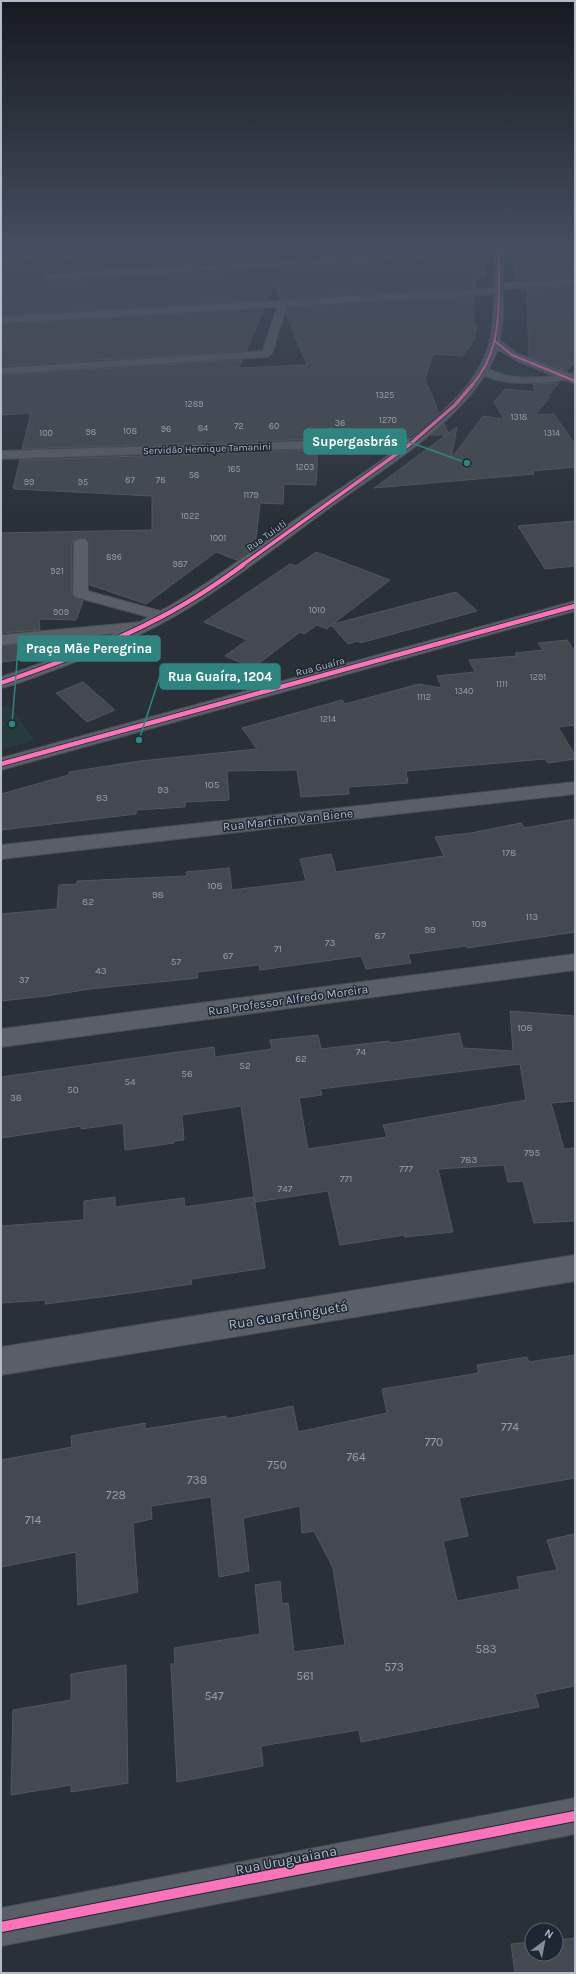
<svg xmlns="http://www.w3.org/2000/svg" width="576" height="1974" font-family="Karla,sans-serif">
<rect width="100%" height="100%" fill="#2a3038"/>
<g fill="#273a3e">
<path d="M503 367C516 366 531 367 541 377H510L497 373V369Z"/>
<polygon points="8,705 35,740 1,750 1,707"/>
</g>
<g fill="#444950" stroke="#52575f" fill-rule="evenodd">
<polygon points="1,245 204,245 1,254"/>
<polygon points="284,245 291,245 289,250 350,247 348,245 487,245 487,248 49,272 43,276 49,282 486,256 484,277 476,277 475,288 280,299 274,284 268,300 1,316 1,263 279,250"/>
<polygon points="510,245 575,245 575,278 526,280 516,278"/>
<polygon points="575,286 575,362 567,371 529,357 527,289"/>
<polygon points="475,297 473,325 477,325 474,341 462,356 433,354 425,379 439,413 411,436 22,449 31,413 1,415 1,375 242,360 239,368 307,365 286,314 288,307"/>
<polygon points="264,309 246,351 1,366 1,324"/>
<polygon points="559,383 547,397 550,397 535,415 554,414 575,445 575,467 532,471 534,474 374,488 446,435 431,435 444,424 448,433 457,427 451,459 483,416 504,419 494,402 505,389 535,392 533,384"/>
<polygon points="318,450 316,485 284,484 283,504 260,503 255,547 237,560 216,552 146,604 90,585 90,543 86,539 76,539 72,543 72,594 75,598 83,601 76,620 39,619 40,630 1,633 1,533 152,530 152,496 15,489 16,488 13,488 20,460"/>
<polygon points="575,521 575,566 545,569 518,526"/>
<polygon points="316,552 390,580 333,624 456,592 477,611 360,643 358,641 348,644 331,625 327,629 317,625 304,634 300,632 253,668 225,656 247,640 204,622 290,564 296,566"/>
<polygon points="567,640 575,652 575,725 558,727 575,755 575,759 548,763 545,759 406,771 408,783 348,787 349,794 301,797 297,770 227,771 229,800 185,802 185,807 136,810 136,814 1,830 1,794 69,775 69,772 140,761 257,749 242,728 342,700 345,704 419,684 442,688 437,676 475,672 469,660 517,656 515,653 543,650 538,643"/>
<polygon points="42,642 44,657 1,662 1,646"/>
<polygon points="83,682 115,710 87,722 56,693"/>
<polygon points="575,819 575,932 467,948 466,946 408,954 411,963 366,969 361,956 260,970 259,965 197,972 198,978 90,989 46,996 1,1001 1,914 57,909 59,885 77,884 77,881 187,876 186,872 229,868 232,890 306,881 300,859 331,854 336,872 444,856 435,837 471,833 521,823 524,828"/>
<path d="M510 1011 575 1016V1101L551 1103 564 1149 575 1148V1221L534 1223 523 1181 508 1182 504 1165 438 1169 453 1232 405 1237V1235L340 1245 328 1191 255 1202 241 1106 182 1115 184 1140 173 1141 174 1143 125 1150 123 1123 81 1129V1126L1 1138V1077L214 1047 215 1057 272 1049 270 1040 318 1035 321 1049 389 1041 390 1043 459 1033 463 1048 513 1051ZM520 1064 526 1100 383 1125 387 1137 308 1149 299 1098 322 1095 320 1089Z"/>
<polygon points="115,1197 115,1207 184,1198 185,1207 254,1197 265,1268 191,1279 192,1284 109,1296 45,1304 46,1300 1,1303 1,1226 84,1220 84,1201"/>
<polygon points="575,1355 575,1478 459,1498 468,1536 443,1541 457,1601 520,1589 517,1577 557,1570 547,1540 575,1534 575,1686 535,1694 539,1707 361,1742 359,1730 261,1746 263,1766 177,1782 171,1664 175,1664 174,1648 260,1634 255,1585 280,1581 282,1604 288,1603 294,1652 345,1645 333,1568 314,1531 302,1533 300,1506 243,1518 249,1571 219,1577 211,1497 151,1506 152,1519 133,1523 138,1592 78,1605 76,1552 1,1567 1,1460 72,1447 71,1436 145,1423 145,1429 226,1416 226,1419 293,1406 298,1432 387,1413 382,1389 479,1373 477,1365 527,1357 529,1362"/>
<polygon points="126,1665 128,1783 71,1792 71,1785 11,1795 13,1710 71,1700 71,1674"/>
<polygon points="575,1938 575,1973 515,1973 511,1944 532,1942 532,1954 556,1954 556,1940"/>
</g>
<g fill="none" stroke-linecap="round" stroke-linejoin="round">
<defs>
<g id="minor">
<polygon points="231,245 283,245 279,248 1,262 1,256"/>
<polygon points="498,249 502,252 501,254 49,280 44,277 49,274"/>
<polygon points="575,279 575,285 500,289 503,291 498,294 287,306 272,354 267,357 1,374 1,368 263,351 277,307 1,323 1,317 496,288 493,286 498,283"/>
<path d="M483 367C491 369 498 374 506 375 529 380 553 376 575 373V379C553 382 493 390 478 370L479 368Z"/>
<polygon points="413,438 417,439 419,442 417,445 1,459 1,451"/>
<polygon points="81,539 86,540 88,543 88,591 168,613 171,616 168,619 163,621 75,597 73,594 74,543 76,540"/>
<polygon points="140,622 146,624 148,627 146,630 1,645 1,635"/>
<polygon points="575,782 575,794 1,859 1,845"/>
<polygon points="575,954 575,970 1,1047 1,1029"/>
<polygon points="575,1255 575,1281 1,1375 1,1347"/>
<polygon points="575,1798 575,1834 1,1946 1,1908"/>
</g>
<g id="primary">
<path d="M495 245H503V319L500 340 516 353 575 376V384L519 362 498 350C471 417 392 463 335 504 286 539 239 577 187 609 148 633 105 651 62 667 42 674 22 683 1 688V677C54 659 108 640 157 613 211 584 259 545 309 510 361 473 456 418 483 360 500 324 491 283 495 245Z"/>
<polygon points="575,601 575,611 1,770 1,758"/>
</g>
</defs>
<use href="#minor" stroke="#484c53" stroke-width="2"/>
<use href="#primary" stroke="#484c55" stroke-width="2"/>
<use href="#minor" fill="#5a5e66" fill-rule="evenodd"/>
<use href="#primary" fill="#5c6168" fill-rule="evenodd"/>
<defs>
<g id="cycleway-far3">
<polyline points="495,341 512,355 575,381"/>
<path d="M472 385C507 345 497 294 499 245"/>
</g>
<polyline id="cycleway-far2" points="241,566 409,445 455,405 473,384"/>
<g id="cycleway-far1">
<path d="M1 683C55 664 110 644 161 617 190 602 217 584 243 565"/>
<polyline points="1,764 575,606"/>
</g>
<polyline id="cycleway" points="1,1927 575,1816"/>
</defs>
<use href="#cycleway-far3" stroke="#1d2633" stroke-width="3.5"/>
<use href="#cycleway-far2" stroke="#1d2633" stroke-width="5"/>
<use href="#cycleway-far1" stroke="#1d2633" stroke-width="6"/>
<use href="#cycleway" stroke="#1d2633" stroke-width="12"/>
<use href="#cycleway-far3" stroke="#fb73b8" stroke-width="2.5"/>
<use href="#cycleway-far2" stroke="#fb73b8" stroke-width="3.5"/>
<use href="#cycleway-far1" stroke="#fb73b8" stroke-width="4.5"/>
<use href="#cycleway" stroke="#fb73b8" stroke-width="10"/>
</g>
<linearGradient id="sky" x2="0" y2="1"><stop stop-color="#171a1f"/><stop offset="0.47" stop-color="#444e5e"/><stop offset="1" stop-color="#444e5e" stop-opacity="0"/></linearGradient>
<rect width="576" height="521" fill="url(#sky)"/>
<g text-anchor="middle" stroke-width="3" stroke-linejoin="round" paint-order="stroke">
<g font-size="9" fill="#989fab">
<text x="385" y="398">1325</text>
<text x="194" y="407">1289</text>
<text x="519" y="420">1318</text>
<text x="388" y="423">1270</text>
<text x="340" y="426">36</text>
<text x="239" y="429">72</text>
<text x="274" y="429">60</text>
<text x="203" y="431">84</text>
<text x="166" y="432">96</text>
<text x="130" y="434">108</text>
<text x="91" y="435">98</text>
<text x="46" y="436">100</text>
<text x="552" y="436">1314</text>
<text x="305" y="470">1203</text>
<text x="234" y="472">165</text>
<text x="194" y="478">58</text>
<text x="130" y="483">87</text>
<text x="161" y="483">78</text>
<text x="29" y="485">99</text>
<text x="83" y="485">95</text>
<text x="251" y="498">1179</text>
<text x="190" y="519">1022</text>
<text x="218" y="541">1001</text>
<text x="114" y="560">896</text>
<text x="180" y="567">987</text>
<text x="57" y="574">921</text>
<text x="317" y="613">1010</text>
<text x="61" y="615">909</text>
<text x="538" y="680">1291</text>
<text x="502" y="687">1111</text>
<text x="464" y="694">1340</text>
<text x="424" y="700">1112</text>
<text x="328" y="722">1214</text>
</g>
<g font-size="10" fill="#b4bcc9" stroke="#1d2633">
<text transform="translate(207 448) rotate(-2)" y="4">Servidão Henrique Tamanini</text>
<text transform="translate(266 535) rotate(-36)" y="4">Rua Tuiuti</text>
<text transform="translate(320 666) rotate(-15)" y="4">Rua Guaíra</text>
</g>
<g font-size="10" fill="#989fab">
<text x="212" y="788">105</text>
<text x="163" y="793">93</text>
<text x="102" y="801">83</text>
<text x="509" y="856">178</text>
<text x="215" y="889">108</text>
<text x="158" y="898">98</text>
<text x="88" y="905">82</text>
<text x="532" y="920">113</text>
<text x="479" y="927">109</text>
<text x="430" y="933">99</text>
<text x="380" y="939">87</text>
<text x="330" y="946">73</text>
<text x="278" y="952">71</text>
<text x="228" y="959">67</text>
<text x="176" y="965">57</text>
<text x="101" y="974">43</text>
<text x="24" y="983">37</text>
<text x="525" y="1031">108</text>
<text x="361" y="1055">74</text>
<text x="301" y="1062">62</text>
<text x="245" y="1069">52</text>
<text x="187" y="1077">56</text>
<text x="130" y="1085">54</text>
<text x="73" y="1093">50</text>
<text x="16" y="1101">38</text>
<text x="532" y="1156">795</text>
<text x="469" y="1163">783</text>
<text x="406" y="1172">777</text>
<text x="346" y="1182">771</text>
<text x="285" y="1192">747</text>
</g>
<g font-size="12" fill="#b4bcc9" stroke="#1d2633">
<text transform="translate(288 820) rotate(-6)" y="4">Rua Martinho Van Biene</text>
<text transform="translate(288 1000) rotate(-8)" y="4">Rua Professor Alfredo Moreira</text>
</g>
<g font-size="12" fill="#989fab">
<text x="510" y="1431">774</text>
<text x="434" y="1446">770</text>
<text x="356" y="1461">764</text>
<text x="277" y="1469">750</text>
<text x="197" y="1484">738</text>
<text x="116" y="1499">728</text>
<text x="33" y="1524">714</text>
<text x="486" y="1653">583</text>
<text x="394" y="1671">573</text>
<text x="305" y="1680">561</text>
<text x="214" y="1700">547</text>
</g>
<g font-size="14" fill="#b4bcc9" stroke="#1d2633">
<text transform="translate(288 1315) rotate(-9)" y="5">Rua Guaratinguetá</text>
<text transform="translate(286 1860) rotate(-11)" y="5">Rua Uruguaiana</text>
</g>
</g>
<path fill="none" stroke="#308480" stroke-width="1.5" d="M467 463L406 441M12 724L18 649M139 740L160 676"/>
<g fill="#308480" stroke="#1d2633" stroke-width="1.5">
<circle cx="467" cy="463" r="4"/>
<circle cx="12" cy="724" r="4"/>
<circle cx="139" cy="740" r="4"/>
</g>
<g fill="#308480" stroke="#308480" stroke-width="1.5">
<rect x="304" y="429" width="102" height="25" rx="4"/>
<rect x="18" y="636" width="142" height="25" rx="4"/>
<rect x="160" y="664" width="120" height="25" rx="4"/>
</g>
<g font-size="13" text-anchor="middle" font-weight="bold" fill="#fff">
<text x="355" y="446">Supergasbrás</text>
<text x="89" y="653">Praça Mãe Peregrina</text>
<text x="220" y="681">Rua Guaíra, 1204</text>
</g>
<rect width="576" height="1974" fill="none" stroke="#b4bcc9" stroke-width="4"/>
<g transform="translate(544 1942) rotate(32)"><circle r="19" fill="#1d2633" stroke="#59626f"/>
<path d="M0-3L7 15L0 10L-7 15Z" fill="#848b96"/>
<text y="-6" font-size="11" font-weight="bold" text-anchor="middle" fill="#b4bcc9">N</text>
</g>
</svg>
